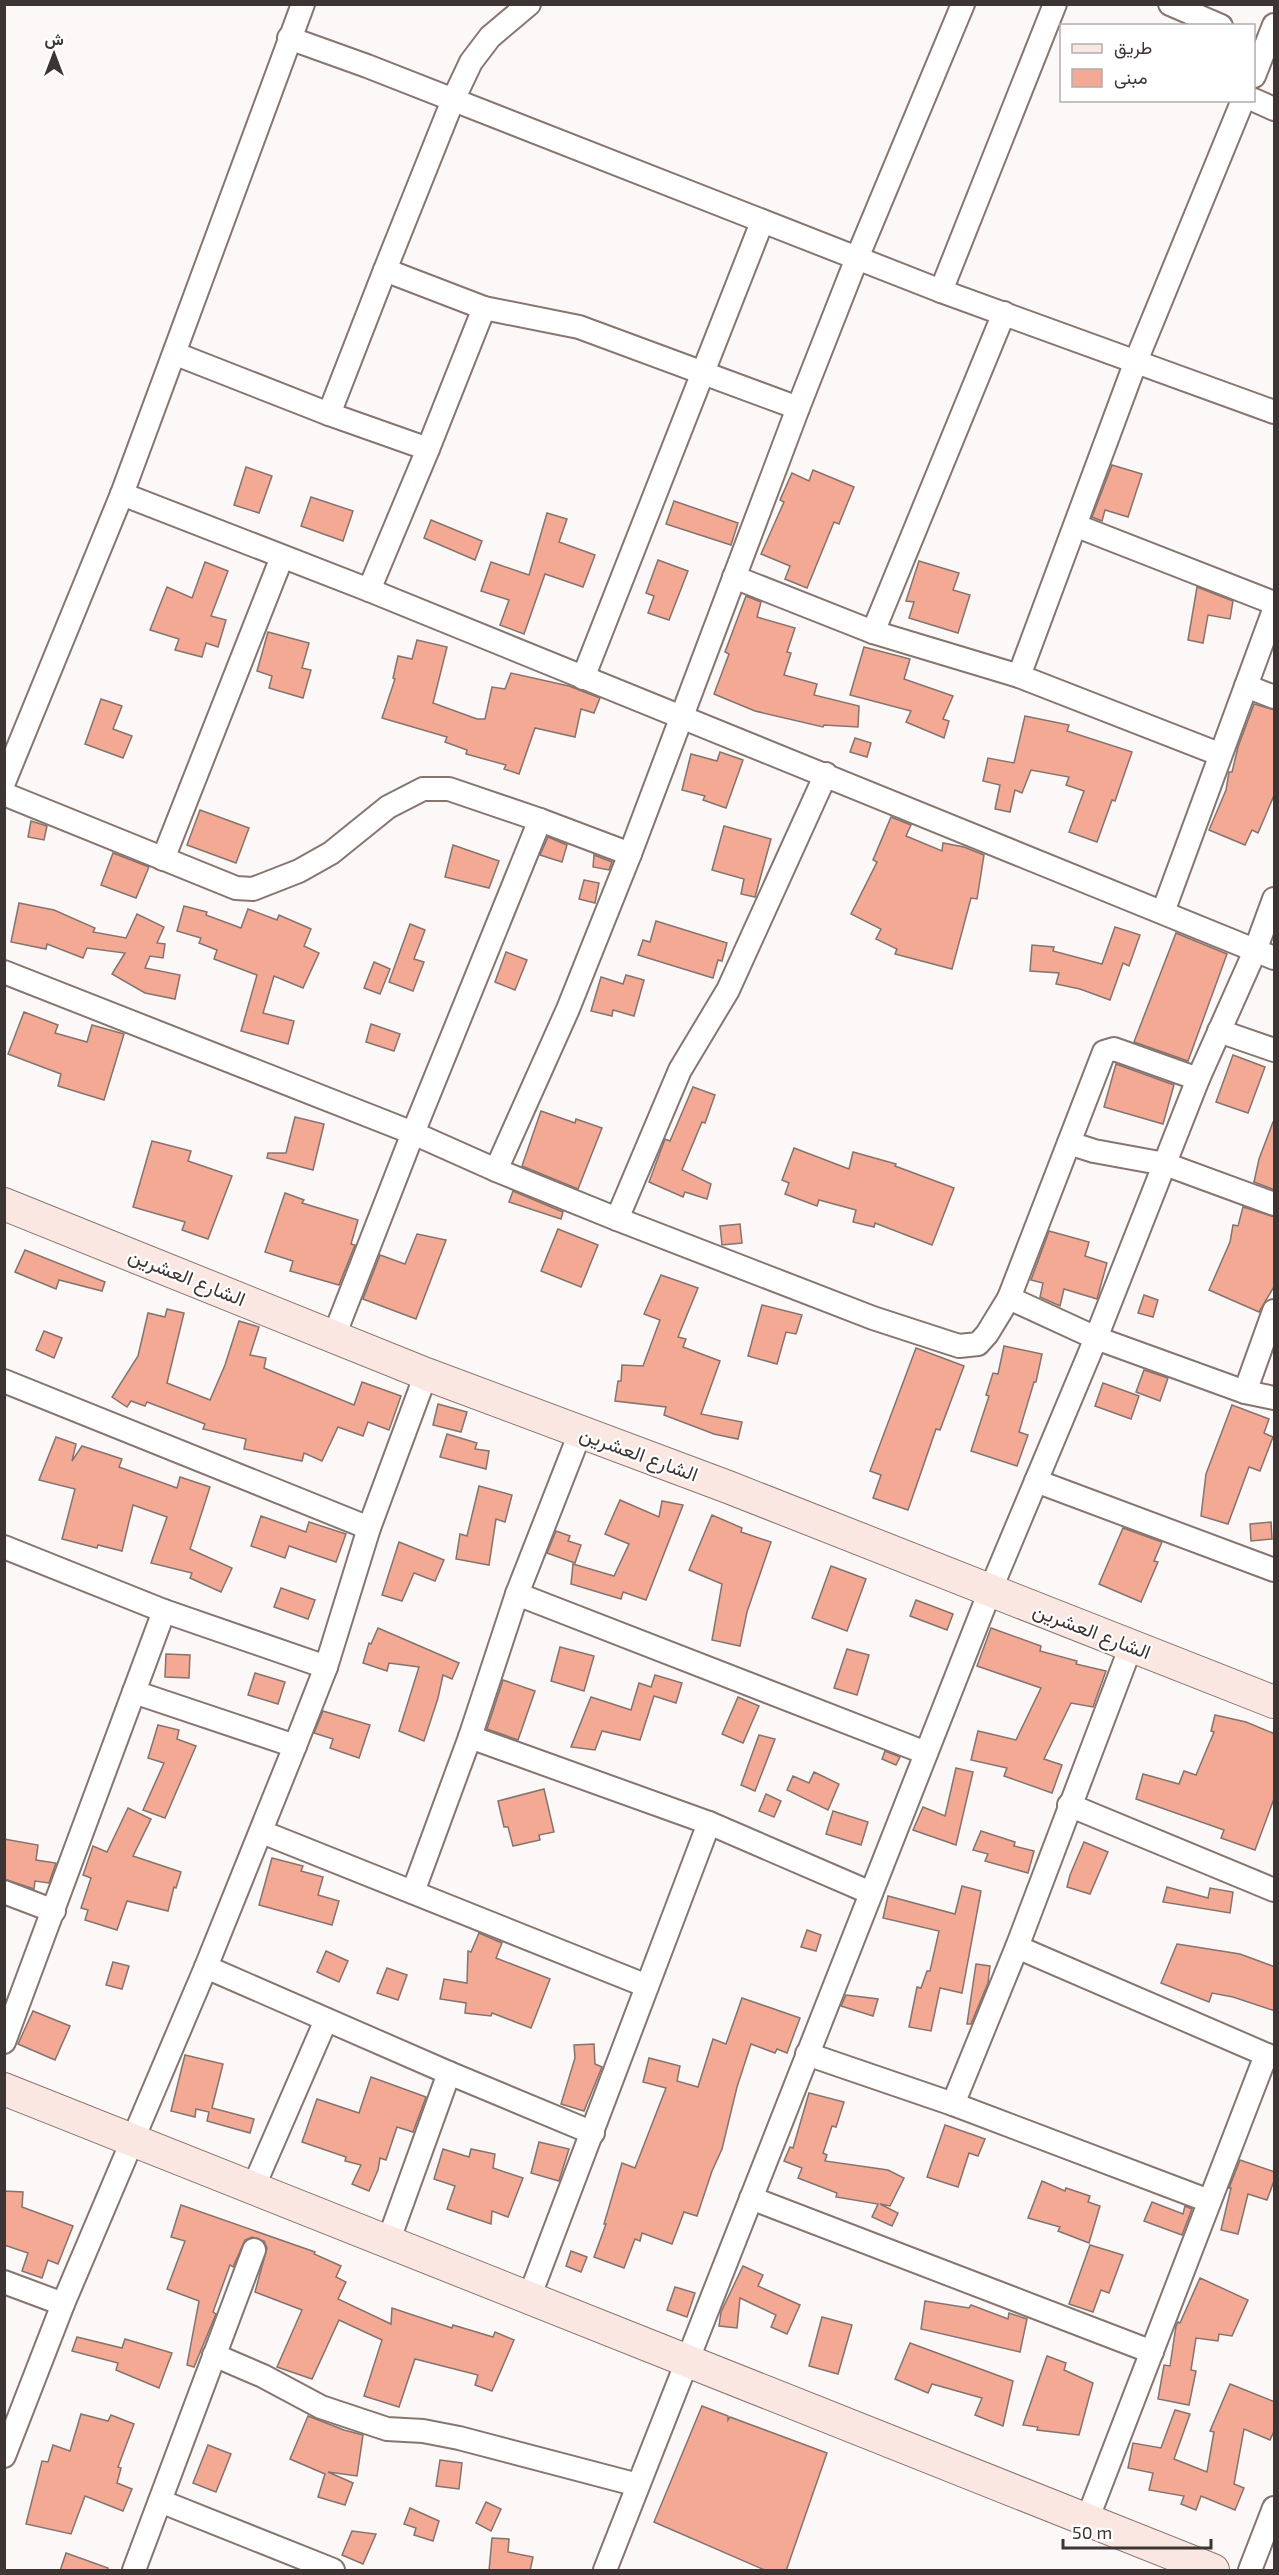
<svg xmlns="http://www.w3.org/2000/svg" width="1279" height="2575" font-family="'Exo 2',Vazirmatn,sans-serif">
<rect width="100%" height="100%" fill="#fcf8f7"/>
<g fill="#f4a994" stroke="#85736e" stroke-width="1.5">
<polygon points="1112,465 1142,474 1128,517 1105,510 1102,521 1092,517"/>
<polygon points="246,467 272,476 259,513 234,505"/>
<polygon points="813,470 854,487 839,524 834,522 807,588 785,579 790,566 761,554 784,502 780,500 792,473 809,481"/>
<polygon points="311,497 353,511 343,541 301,526"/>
<polygon points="674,501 738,523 731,545 666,524"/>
<polygon points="547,513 567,519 559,542 595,555 583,587 545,574 524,634 500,625 509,600 481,591 491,562 529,575"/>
<polygon points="431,520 482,541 475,560 424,538"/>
<polygon points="658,560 688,571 669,620 648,613 654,596 646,593"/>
<polygon points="919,561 959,573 953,590 970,595 958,633 909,618 914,602 906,601"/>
<polygon points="205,562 228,571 211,616 226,620 218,647 206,643 202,657 175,650 179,639 150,630 167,587 192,598"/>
<polygon points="1197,587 1233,601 1230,619 1208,615 1203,643 1188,640"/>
<polygon points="746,596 761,602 757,617 795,628 787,652 791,653 784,675 817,684 814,695 859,706 858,727 824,725 823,727 755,711 714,694 729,654 725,652"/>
<polygon points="268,632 309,643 302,668 311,670 303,698 269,688 272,676 257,671"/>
<polygon points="417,640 447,647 433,703 477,719 485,719 492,687 505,689 511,673 569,686 600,698 594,713 581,709 575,737 535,728 519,774 504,769 506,765 466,754 467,750 445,742 447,737 382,718 395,679 393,678 398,656 412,659"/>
<polygon points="864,647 910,659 904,679 953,696 943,719 949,721 944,738 906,722 911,711 850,695"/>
<polygon points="101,699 122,706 113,729 132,736 123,758 85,744"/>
<polygon points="1254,704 1275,710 1275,793 1258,833 1252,830 1245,845 1209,830 1226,790 1229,772 1232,772 1238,747"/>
<polygon points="1025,716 1069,725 1067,731 1132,752 1115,801 1112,800 1097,842 1069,832 1084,791 1066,785 1069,777 1031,770 1022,793 1015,790 1010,812 995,809 1000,785 983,781 988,758 1014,763"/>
<polygon points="855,738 871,743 867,757 850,752"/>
<polygon points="720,752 743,760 726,808 703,800 705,796 682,790 691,754 717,761"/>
<polygon points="200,810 249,828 236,863 187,845"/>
<polygon points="891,817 911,825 906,836 942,851 943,843 964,847 984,855 977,899 971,898 952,969 895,954 897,949 876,939 881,929 851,914 877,862 873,860"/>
<polygon points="31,821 47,826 44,840 28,837"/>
<polygon points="724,826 771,839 755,897 741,894 744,879 712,870"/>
<polygon points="548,837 567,845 562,862 540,855"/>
<polygon points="453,845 499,861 489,888 445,877"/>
<polygon points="113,853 149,867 136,898 101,885"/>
<polygon points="594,855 612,862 609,870 593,867"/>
<polygon points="584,880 599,883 595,903 579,899"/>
<polygon points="19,903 54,910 95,928 93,932 126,938 137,914 164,927 157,943 165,944 163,958 150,956 145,968 180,975 175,999 145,993 112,974 125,953 87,948 83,958 47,944 46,949 11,942"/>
<polygon points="184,906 207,912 206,915 241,928 248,909 277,920 279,915 311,929 304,946 319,953 303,988 274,976 263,1013 294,1021 288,1044 241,1031 257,975 214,959 217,950 199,943 201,938 177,931"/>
<polygon points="656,921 727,943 722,961 718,960 713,978 638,955 643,940 650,942"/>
<polygon points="410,924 425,930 414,959 424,962 413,991 389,982"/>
<polygon points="1115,927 1140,935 1129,966 1123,963 1110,1000 1080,989 1056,984 1059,973 1030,971 1032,945 1054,947 1053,951 1102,964"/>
<polygon points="1176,933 1227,954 1188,1061 1134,1042"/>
<polygon points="506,952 527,960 515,990 495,982"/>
<polygon points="374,962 390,969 380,994 364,988"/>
<polygon points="626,975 644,980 634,1016 613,1010 612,1016 591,1011 601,977 623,984"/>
<polygon points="24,1012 58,1025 55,1033 87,1042 92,1025 124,1034 104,1100 58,1086 61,1074 8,1054"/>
<polygon points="371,1024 400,1034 394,1051 366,1042"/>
<polygon points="1233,1055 1265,1067 1248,1113 1216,1102"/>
<polygon points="1116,1064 1174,1085 1163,1124 1104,1107"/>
<polygon points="693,1087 715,1095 705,1123 702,1122 682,1170 711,1184 707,1199 685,1192 683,1197 649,1182 665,1139 670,1141"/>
<polygon points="541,1111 575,1123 576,1119 602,1128 578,1189 522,1166"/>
<polygon points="295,1117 324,1124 313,1170 267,1158 268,1153 286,1153"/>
<polygon points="1273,1122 1275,1122 1275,1190 1254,1182 1259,1159"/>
<polygon points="152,1141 191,1151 188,1161 232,1176 208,1239 182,1230 185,1222 133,1207"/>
<polygon points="794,1148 849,1169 853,1152 896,1164 895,1166 954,1188 932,1245 875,1223 874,1227 853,1222 856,1210 819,1200 817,1206 785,1194 789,1183 782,1180"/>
<polygon points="513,1191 563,1212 561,1219 509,1202"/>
<polygon points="285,1193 304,1200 302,1203 358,1220 351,1244 355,1245 339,1285 290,1271 293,1261 265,1252"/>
<polygon points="1243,1207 1275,1217 1275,1285 1259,1312 1209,1290 1230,1242 1233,1225 1238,1226"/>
<polygon points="740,1224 742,1243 722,1245 720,1226"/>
<polygon points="558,1229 598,1245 581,1287 541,1271"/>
<polygon points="1049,1231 1089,1242 1085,1256 1107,1263 1097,1299 1064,1289 1060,1306 1040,1297 1043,1283 1031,1280"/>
<polygon points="417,1234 446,1240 416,1319 363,1299 380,1255 405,1264"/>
<polygon points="25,1250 105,1282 102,1291 59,1280 56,1289 15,1272"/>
<polygon points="661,1275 698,1288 678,1337 686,1339 683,1347 720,1361 701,1414 742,1422 738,1439 714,1434 664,1415 666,1407 615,1401 618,1381 621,1381 622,1365 643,1366 660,1320 644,1314"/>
<polygon points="1144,1295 1158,1300 1153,1317 1138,1313"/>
<polygon points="762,1305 802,1315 796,1334 786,1332 777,1364 748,1356"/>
<polygon points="167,1309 184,1313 167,1383 210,1400 225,1365 239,1321 259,1327 250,1355 266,1358 264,1368 354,1405 362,1382 401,1396 389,1430 368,1422 363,1436 338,1427 322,1461 304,1453 302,1461 244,1449 246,1439 203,1429 205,1424 147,1402 145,1406 131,1401 127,1407 112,1397 138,1356 148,1313 165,1317"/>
<polygon points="44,1331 62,1338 54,1358 36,1350"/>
<polygon points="1004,1346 1042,1354 1036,1382 1034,1382 1019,1432 1028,1435 1017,1466 971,1451 989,1396 986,1395 993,1373 998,1374"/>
<polygon points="916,1348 964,1366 940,1430 936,1429 908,1510 873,1498 881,1475 870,1471"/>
<polygon points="1144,1370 1168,1378 1160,1401 1136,1392"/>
<polygon points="1103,1383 1139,1396 1131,1419 1095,1406"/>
<polygon points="438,1404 467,1412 461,1432 433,1425"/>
<polygon points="1232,1405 1269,1419 1264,1433 1273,1437 1260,1471 1249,1467 1228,1524 1201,1516 1206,1474"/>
<polygon points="447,1434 477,1443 475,1449 489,1451 486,1469 440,1457"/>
<polygon points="56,1437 76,1444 72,1461 82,1446 122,1459 119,1467 177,1488 180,1477 210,1487 190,1549 232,1568 221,1592 190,1578 192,1573 151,1563 167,1517 133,1505 122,1551 98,1545 97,1548 62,1539 75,1489 39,1480"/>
<polygon points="479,1486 512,1495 505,1522 496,1519 489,1565 456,1559 460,1534 467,1536"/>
<polygon points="620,1500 659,1517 662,1501 683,1505 646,1600 623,1592 621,1599 571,1584 573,1564 614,1576 629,1544 605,1534"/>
<polygon points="712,1515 742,1528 741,1532 771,1542 747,1612 740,1646 712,1640 722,1584 689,1570"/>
<polygon points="261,1516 306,1532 309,1522 346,1534 336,1562 289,1546 285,1558 251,1546"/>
<polygon points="1271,1522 1272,1539 1251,1541 1250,1524"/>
<polygon points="1123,1528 1162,1542 1154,1561 1158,1562 1141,1602 1099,1584"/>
<polygon points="556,1531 570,1536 568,1541 581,1545 575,1563 547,1553"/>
<polygon points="399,1542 444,1560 435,1581 414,1573 402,1601 382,1595"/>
<polygon points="831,1566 866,1579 847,1631 812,1618"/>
<polygon points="281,1588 315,1600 308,1619 274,1607"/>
<polygon points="916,1600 953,1614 947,1630 910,1616"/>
<polygon points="378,1628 459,1663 452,1679 443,1675 438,1698 424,1741 399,1731 419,1667 389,1663 387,1671 363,1663 369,1643 371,1644"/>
<polygon points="991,1628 1041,1646 1040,1651 1077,1661 1076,1664 1106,1671 1093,1707 1071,1703 1044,1759 1062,1765 1052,1793 1004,1776 1007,1768 971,1760 978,1731 1016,1740 1041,1688 977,1666"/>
<polygon points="560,1647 594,1656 584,1691 551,1681"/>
<polygon points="847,1649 869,1655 857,1695 834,1688"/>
<polygon points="166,1654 190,1655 189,1678 165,1677"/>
<polygon points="255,1673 285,1682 278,1704 248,1695"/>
<polygon points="655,1675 682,1683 676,1703 654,1696 640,1740 602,1731 595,1750 571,1747 591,1697 631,1710 639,1683 651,1687"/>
<polygon points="503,1680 535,1691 518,1740 487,1729"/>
<polygon points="738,1697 759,1706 743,1743 722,1734"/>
<polygon points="323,1711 370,1725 359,1758 330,1748 333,1739 314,1733"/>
<polygon points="1215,1715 1246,1722 1275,1734 1275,1796 1255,1850 1221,1838 1224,1830 1136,1799 1143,1774 1179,1784 1184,1771 1196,1775 1214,1732 1211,1731"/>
<polygon points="158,1725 179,1730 177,1739 196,1746 165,1818 143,1810 164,1763 148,1758"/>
<polygon points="759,1735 775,1739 755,1791 741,1785"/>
<polygon points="885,1751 900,1757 896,1765 882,1759"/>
<polygon points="956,1768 973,1772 956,1845 913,1830 923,1807 945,1816"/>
<polygon points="814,1772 839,1784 828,1810 787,1790 793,1776 809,1783"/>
<polygon points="544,1789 554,1832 539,1835 540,1840 513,1846 508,1827 504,1827 498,1801"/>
<polygon points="766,1794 781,1801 774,1817 759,1811"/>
<polygon points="128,1808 151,1819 133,1856 181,1872 176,1888 174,1887 168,1911 127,1901 117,1930 85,1920 88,1910 81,1908 91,1878 83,1875 93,1846 107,1852"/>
<polygon points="833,1811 868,1822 861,1845 826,1834"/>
<polygon points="981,1831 1015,1842 1014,1846 1034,1851 1028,1873 985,1861 988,1854 973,1850"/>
<polygon points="4,1839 38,1845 36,1860 56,1863 49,1883 35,1881 34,1889 4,1879"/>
<polygon points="1084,1842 1108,1852 1090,1894 1067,1887 1070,1875"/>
<polygon points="272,1858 303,1866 301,1871 323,1877 318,1895 339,1901 332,1925 259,1905"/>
<polygon points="962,1886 981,1891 962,1993 940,1988 931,2031 909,2027 917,1987 921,1988 927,1971 930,1971 939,1931 883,1918 888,1896 955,1914"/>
<polygon points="1167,1887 1208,1898 1210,1888 1233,1892 1230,1913 1163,1902"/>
<polygon points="807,1930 821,1935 816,1951 801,1947"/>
<polygon points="479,1933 502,1943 496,1958 550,1979 531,2028 492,2013 491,2016 465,2013 466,2003 440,1999 444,1979 467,1983 468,1951 471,1952"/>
<polygon points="1177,1944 1240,1954 1275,1967 1275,2011 1233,1997 1212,1993 1209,2002 1161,1983"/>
<polygon points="326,1951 348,1961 339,1982 317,1972"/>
<polygon points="113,1962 129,1966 122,1989 106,1985"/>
<polygon points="976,1964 990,1966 988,1983 971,2024 967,2024"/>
<polygon points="387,1968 407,1975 398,2000 377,1993"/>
<polygon points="846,1995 878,1999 873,2016 841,2006"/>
<polygon points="742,1998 800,2018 787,2053 777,2049 775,2053 751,2044 737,2087 722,2149 712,2171 697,2216 684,2212 672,2244 642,2233 640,2241 635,2239 624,2268 594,2257 606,2224 604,2224 622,2163 635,2168 666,2088 643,2082 649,2058 680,2066 677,2081 698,2087 713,2039 726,2044"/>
<polygon points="33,2011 70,2026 55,2060 18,2044"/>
<polygon points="594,2044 595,2064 602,2067 584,2111 561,2104 575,2058 574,2045"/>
<polygon points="185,2055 223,2064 212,2108 254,2119 250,2133 207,2121 209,2112 196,2109 195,2117 171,2111"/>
<polygon points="371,2077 426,2097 413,2132 397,2127 386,2160 380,2158 378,2170 369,2191 352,2184 361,2165 345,2161 346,2157 302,2142 317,2099 359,2113"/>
<polygon points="809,2093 844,2102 836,2127 832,2126 823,2153 827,2155 825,2161 888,2170 904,2178 890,2206 880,2204 898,2213 892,2226 872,2217 878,2204 836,2197 837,2193 798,2178 802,2168 784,2161 790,2147 793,2148"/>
<polygon points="945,2125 985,2139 978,2156 969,2153 958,2187 927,2177"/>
<polygon points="539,2142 569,2149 559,2181 531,2173"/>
<polygon points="443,2149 469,2157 471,2149 495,2154 493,2168 523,2178 508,2217 492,2211 491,2224 447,2209 455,2186 434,2179"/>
<polygon points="1240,2160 1275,2172 1275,2178 1267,2200 1248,2194 1238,2234 1221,2230 1231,2188 1229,2188"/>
<polygon points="1042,2181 1065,2191 1066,2188 1090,2196 1088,2202 1100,2206 1089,2243 1058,2231 1060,2227 1028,2218"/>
<polygon points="4,2191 23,2192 22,2207 73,2226 58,2264 48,2260 42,2278 22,2271 28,2253 4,2245"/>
<polygon points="1152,2202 1183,2214 1185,2206 1192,2209 1182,2235 1144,2221"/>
<polygon points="181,2205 315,2252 314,2254 341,2266 336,2277 346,2282 338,2299 391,2324 392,2308 452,2328 453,2325 493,2337 495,2332 514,2340 492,2391 475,2385 478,2375 415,2359 399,2407 364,2396 382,2340 339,2320 312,2379 277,2367 302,2310 255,2292 267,2248 264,2241 252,2237 245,2240 233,2267 230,2265 213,2312 216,2314 194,2367 187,2365 199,2301 167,2289 185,2241 171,2237"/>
<polygon points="1090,2245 1123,2255 1109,2293 1101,2290 1093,2312 1069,2304"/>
<polygon points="571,2251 587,2257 581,2272 566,2266"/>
<polygon points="743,2266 763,2275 758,2286 800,2305 787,2334 771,2327 776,2315 740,2298 737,2328 719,2326 721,2312"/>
<polygon points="1200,2278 1248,2300 1232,2336 1219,2334 1218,2341 1196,2338 1191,2370 1196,2371 1189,2405 1158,2399 1164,2365 1170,2366 1176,2326 1178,2322 1180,2323"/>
<polygon points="675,2287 695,2293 687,2317 667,2310"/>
<polygon points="925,2301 969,2308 971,2305 1008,2319 1009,2313 1027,2319 1020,2352 921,2329"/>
<polygon points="822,2317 852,2325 838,2374 809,2366"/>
<polygon points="77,2337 122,2348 125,2339 172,2353 159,2388 116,2370 118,2363 72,2351"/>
<polygon points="910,2343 1013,2381 1003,2426 975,2415 982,2398 932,2384 928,2393 895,2379"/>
<polygon points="1047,2356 1066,2363 1064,2370 1093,2383 1079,2435 1037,2430 1038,2427 1023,2425"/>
<polygon points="1230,2384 1275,2402 1275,2429 1270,2440 1244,2429 1234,2484 1244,2488 1235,2510 1201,2496 1196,2510 1181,2504 1184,2496 1149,2490 1153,2473 1128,2468 1133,2443 1161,2448 1175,2410 1190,2414 1174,2459 1207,2472 1214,2432 1210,2431"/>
<polygon points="702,2406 728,2416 728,2420 730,2417 827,2453 786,2571 767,2571 654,2522"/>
<polygon points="81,2414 108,2421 111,2415 134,2424 118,2467 121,2468 117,2483 132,2489 123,2511 85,2496 71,2534 26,2524 42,2461 48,2462 53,2445 70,2451"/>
<polygon points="308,2416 344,2430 363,2435 357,2476 328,2472 353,2483 345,2505 318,2497 325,2474 290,2459"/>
<polygon points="208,2445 231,2454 216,2492 193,2483"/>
<polygon points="440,2460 462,2463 459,2489 436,2486"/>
<polygon points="486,2502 501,2509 491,2531 476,2523"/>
<polygon points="410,2508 439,2521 433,2541 414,2535 416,2528 404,2524"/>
<polygon points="352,2531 376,2534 363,2564 342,2555"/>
<polygon points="492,2538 509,2539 508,2552 533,2557 530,2571 489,2571"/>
<polygon points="66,2553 108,2568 108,2571 60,2571"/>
</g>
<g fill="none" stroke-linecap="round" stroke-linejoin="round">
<defs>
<g id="street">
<polyline points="529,4 490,37 471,62 453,100 385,270 484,308 579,327 798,408"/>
<polyline points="1170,4 1221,26"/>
<polyline points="289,38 367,66 941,291 1274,412"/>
<polyline points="1254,76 1274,25"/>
<polyline points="1254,100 1274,109"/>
<polyline points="941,291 1055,4"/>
<polyline points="176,354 329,414 428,449 484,308"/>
<polyline points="329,414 385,270"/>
<polyline points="122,494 369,590 1274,958"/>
<polyline points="1077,526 1274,603"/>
<polyline points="734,577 873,632 1019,676 1219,754"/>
<polyline points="369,590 428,449"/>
<polyline points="873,632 1004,313"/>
<polyline points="1019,676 1136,361 1243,100"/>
<polyline points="583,678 762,222"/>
<polyline points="1246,686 1274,697"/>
<polyline points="4,782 122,494 303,4"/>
<polyline points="4,794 236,888 253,889 299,871 331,853 388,807 423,789 449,789 540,820 630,854"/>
<polyline points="163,859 282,557"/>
<polyline points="1163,912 1274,610"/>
<polyline points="4,972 413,1133 496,1170 617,1219 873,1318 959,1346 978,1344 987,1334 1009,1298 1104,1052 1114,1049 1198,1079"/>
<polyline points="1219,1031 1274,1050"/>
<polyline points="1069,1143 1094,1151 1165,1164 1274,1204"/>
<polyline points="496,1170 568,1009 630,854 798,408 857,258 963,4"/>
<polyline points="617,1219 680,1070 728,990 826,774"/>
<polyline points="1009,1298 1096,1338 1245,1392 1274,1398"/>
<polyline points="334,1336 413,1133 540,820"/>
<polyline points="4,1381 369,1528"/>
<polyline points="1245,1392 1274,1311"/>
<polyline points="1036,1481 1274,1570"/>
<polyline points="4,1547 164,1611 326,1667"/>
<polyline points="517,1594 926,1753"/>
<polyline points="134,1692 295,1746"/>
<polyline points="470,1737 709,1823 871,1893"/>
<polyline points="1069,1805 1274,1890"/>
<polyline points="262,1832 647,1986"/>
<polyline points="4,1892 54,1911"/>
<polyline points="413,1892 470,1737 517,1594 580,1433"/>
<polyline points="1017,1947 1274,2058"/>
<polyline points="206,1967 449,2073 593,2133"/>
<polyline points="4,2042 164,1611"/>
<polyline points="807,2054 953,2104 1209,2201"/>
<polyline points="953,2104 1017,1947 1131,1646"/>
<polyline points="253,2188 326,2020"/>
<polyline points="751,2198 1152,2352"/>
<polyline points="388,2242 449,2073"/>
<polyline points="4,2282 63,2304"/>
<polyline points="529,2298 709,1823"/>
<polyline points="214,2355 263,2376 321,2407 387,2429 423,2431 459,2438 638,2485"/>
<polyline points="4,2456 63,2304 206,1967 295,1746 326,1667 369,1528 426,1374"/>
<polyline points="160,2501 333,2570"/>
<polyline points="1087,2520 1266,2055"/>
<polyline points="134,2570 254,2250"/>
<polyline points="605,2570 990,1591 1096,1338 1198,1079 1255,951 1274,899"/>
<polyline points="1250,2570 1274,2508"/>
</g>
<g id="secondary">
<polyline points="4,1204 426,1374 728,1487 1274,1702"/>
<polyline points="4,2089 1213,2570"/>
</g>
</defs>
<use href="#street" stroke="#877570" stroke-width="26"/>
<use href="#secondary" stroke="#877570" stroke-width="34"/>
<use href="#street" stroke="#fff" stroke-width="22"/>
<use href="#secondary" stroke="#fbe7e2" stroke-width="32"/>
</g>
<g text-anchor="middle" stroke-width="4.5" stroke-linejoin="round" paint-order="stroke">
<g font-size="20" fill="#3c3533" stroke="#fff">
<text transform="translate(187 1277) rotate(22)" y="7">الشارع العشرين</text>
<text transform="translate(639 1454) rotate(20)" y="7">الشارع العشرين</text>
<text transform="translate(1092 1631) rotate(21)" y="7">الشارع العشرين</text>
</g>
</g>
<rect width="1279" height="2575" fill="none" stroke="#3c3533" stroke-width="12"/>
<rect x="1060" y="24" width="195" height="78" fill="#ffffff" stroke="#b1aead" stroke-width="1.5"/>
<rect x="1072" y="44" width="30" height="9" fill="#fbe7e2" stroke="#b1aead" stroke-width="1.5"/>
<text x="1114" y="54" font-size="18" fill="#3c3533">طريق</text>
<rect x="1072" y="69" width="30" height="18" fill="#f4a994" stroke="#b1aead" stroke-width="1.5"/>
<text x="1114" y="84" font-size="18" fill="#3c3533">مبنى</text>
<g transform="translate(54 54)" stroke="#ffffff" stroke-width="4.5" paint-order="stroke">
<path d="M0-4.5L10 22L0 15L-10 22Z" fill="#3c3533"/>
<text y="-9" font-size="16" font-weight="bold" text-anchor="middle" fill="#3c3533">ش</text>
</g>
<path d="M1063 2539v9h148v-9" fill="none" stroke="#3c3533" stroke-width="3"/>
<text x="1072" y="2539" font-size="18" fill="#3c3533" stroke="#ffffff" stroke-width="4.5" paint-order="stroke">50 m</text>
</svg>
